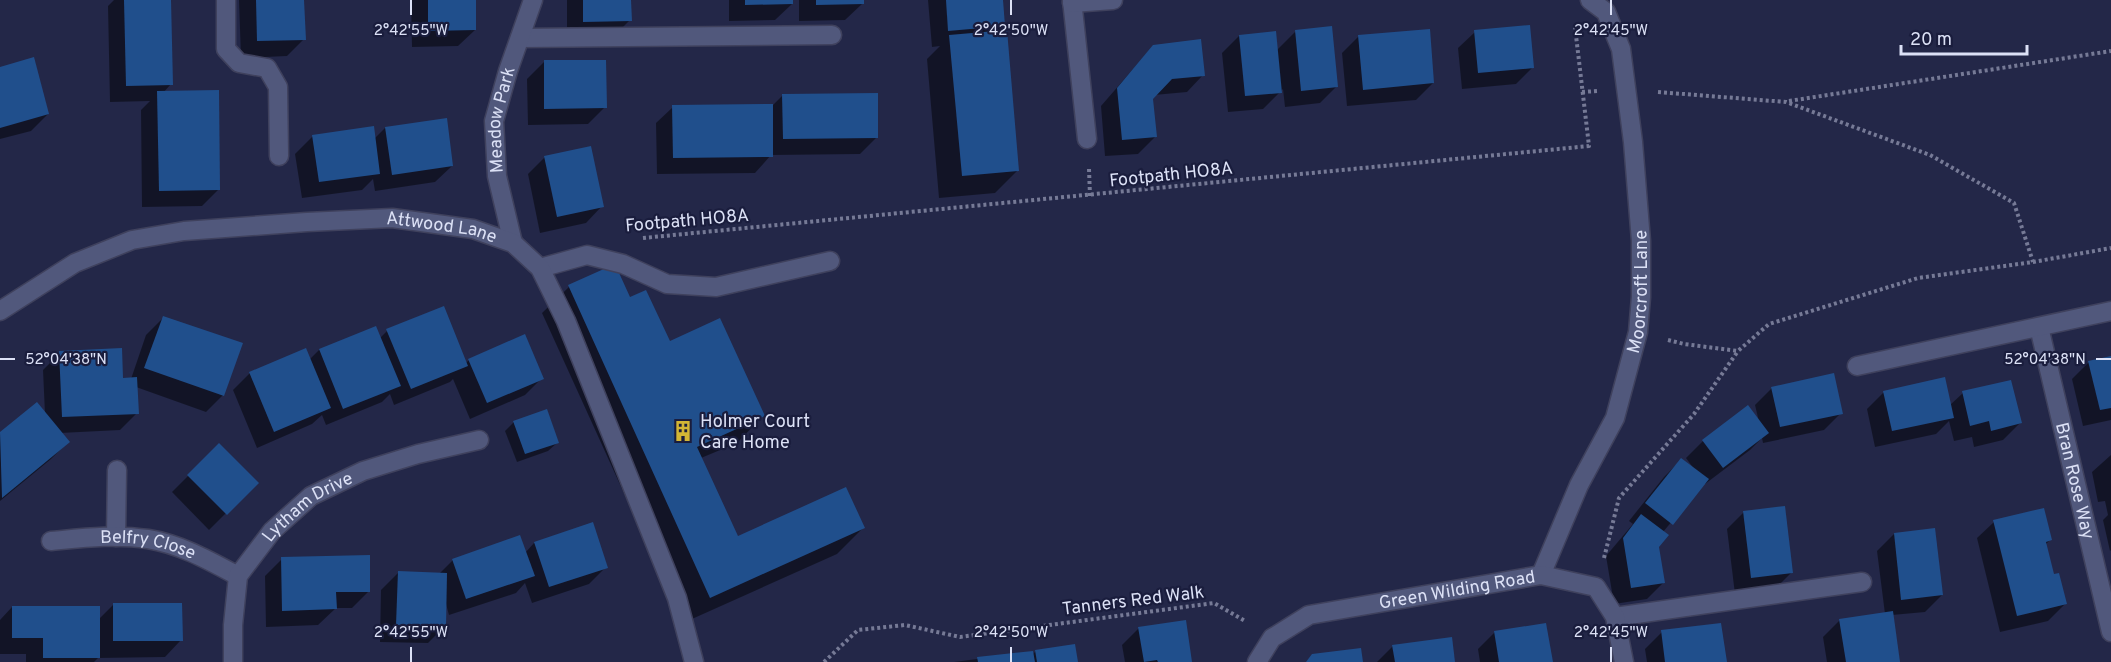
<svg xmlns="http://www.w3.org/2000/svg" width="2111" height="662" font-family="Overpass,sans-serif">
<rect width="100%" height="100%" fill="#232748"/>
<g fill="#0007">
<polygon points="114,0 170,0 171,84 163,93 219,189 202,206 142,207 141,110 150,101 110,102 108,6"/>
<polygon points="239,0 303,0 304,39 287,56 241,58"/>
<polygon points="411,0 474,0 475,30 458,46 412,47"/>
<polygon points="567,0 630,0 630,20 613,37 567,38"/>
<polygon points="729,0 792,0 792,4 775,20 729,21"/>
<polygon points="799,0 862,0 862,4 845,20 799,21"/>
<polygon points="928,0 1002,0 1004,25 997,33 1018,170 995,193 939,198 927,59 940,46 932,47"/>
<polygon points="1295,32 1337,86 1320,103 1285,107 1283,89 1263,109 1228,112 1222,53 1239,36 1276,51"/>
<polygon points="1475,32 1533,67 1516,84 1462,89 1458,48"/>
<polygon points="1359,36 1433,83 1416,100 1347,106 1342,53"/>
<polygon points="1153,46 1203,75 1187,92 1154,95 1152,98 1155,137 1138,154 1105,156 1101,106"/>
<polygon points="544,62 605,107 588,124 528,125 527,79"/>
<polygon points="0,68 48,114 31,131 0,139"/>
<polygon points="783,95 877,137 860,154 771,155 755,173 657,174 656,123 673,107 771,107"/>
<polygon points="385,128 452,166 435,182 375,191 373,179 362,190 302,198 295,154 312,137 374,139"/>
<polygon points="545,157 602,206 586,223 540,233 528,174"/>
<polygon points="615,266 629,298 669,343 763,416 737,443 701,458 737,538 863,528 837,554 683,623 542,313 569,287"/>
<polygon points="163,318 223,395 206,412 136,387 137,413 120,430 60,433 68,442 51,459 0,501 0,434 37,404 45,414 43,370 60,353 121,379 131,379 146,335"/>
<polygon points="375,328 380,338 387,331 466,363 469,360 542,378 525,395 470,419 453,379 450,382 394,405 390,394 382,402 326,425 322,415 312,424 257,448 233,390 250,373 309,360 319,350"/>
<polygon points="2111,358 2111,420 2083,426 2072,379 2089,362"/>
<polygon points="1772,388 1841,413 1824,430 1763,443 1762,438 1750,450 1705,484 1704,483 1663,532 1658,547 1664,582 1647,599 1614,604 1606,556 1633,524 1629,521 1664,477 1681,460 1694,469 1686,458 1703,441 1747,407 1759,422 1755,405"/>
<polygon points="1883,393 1950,405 1963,393 2020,423 2003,440 1974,447 1972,437 1954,441 1949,421 1936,434 1875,447 1867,409"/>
<polygon points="514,422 557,443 548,451 517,462 505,431"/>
<polygon points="219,445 256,483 209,530 172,492"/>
<polygon points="2111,455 2111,550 2110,551 2103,520 2108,515 2105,501 2098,502 2092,472"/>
<polygon points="1744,512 1792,572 1775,589 1735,594 1727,529"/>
<polygon points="1994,522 2050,540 2045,545 2053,576 2065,604 2048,621 2000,632 1977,538"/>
<polygon points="1894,534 1942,595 1925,612 1892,615 1898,662 1827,662 1823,637 1840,620 1885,614 1877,551"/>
<polygon points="534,543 606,567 589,584 532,603 525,583 516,593 449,615 446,604 445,626 428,643 380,642 381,590 398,573 439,574 453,560 525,553"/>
<polygon points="282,559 369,591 352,608 336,608 318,625 266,627 265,576"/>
<polygon points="114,604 181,640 165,657 98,658 94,662 26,662 26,654 0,654 0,620 12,607 99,619"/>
<polygon points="1139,628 1190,662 1125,662 1122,645"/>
<polygon points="1495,632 1551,662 1480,662 1478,649"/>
<polygon points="1662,632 1725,662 1647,662 1645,649"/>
<polygon points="1393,646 1454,662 1377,662"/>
<polygon points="1036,651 1076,662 954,662 1032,652 1032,655"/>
</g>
<g fill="#204f8c">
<polygon points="124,0 171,0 173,85 126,86"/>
<polygon points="256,0 304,0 306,40 257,41"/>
<polygon points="428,0 476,0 476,30 428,31"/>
<polygon points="583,0 631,0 632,21 583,22"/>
<polygon points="745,0 793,0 793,4 745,5"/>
<polygon points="816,0 864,0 864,4 816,5"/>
<polygon points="946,0 1003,0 1005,26 948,31"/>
<polygon points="1530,25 1534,68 1478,73 1474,30"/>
<polygon points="1332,26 1338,87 1301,91 1295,30"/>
<polygon points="1430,29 1434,83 1363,90 1358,35"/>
<polygon points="1007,30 1019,171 962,176 949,35"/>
<polygon points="1276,31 1282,93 1245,96 1239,35"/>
<polygon points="1201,39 1205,76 1172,79 1153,99 1157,137 1122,140 1117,88 1153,45"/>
<polygon points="34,57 49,114 0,128 0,67"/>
<polygon points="544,60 606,60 607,108 544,109"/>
<polygon points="219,90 220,190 159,191 157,91"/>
<polygon points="878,93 878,138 783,139 782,94"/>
<polygon points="773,104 773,157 673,158 672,105"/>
<polygon points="447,118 453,166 392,175 385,127"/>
<polygon points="374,126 380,174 319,182 312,135"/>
<polygon points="591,146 604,207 557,217 544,156"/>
<polygon points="615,264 630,297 646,290 670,341 720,318 765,416 697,447 738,536 846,487 865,528 710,598 568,285"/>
<polygon points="444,306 468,366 411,389 386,329"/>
<polygon points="163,316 243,343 224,396 144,368"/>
<polygon points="376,326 401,386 343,409 319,349"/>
<polygon points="525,334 544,379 487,403 468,359"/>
<polygon points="122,348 123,378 137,377 139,414 62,417 59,351"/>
<polygon points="306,348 331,408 274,432 249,372"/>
<polygon points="2111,356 2111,408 2100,410 2088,361"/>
<polygon points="1834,373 1843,414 1780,427 1771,387"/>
<polygon points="1945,377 1954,418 1892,431 1883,391"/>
<polygon points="2011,380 2022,423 1991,431 1989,421 1970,426 1962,391"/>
<polygon points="37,402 70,442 2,498 0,432"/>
<polygon points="1748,405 1769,433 1723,468 1702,440"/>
<polygon points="547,409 559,443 525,454 513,421"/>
<polygon points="219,443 259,483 227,515 187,475"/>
<polygon points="1681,458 1709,479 1673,525 1645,503"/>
<polygon points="1785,506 1793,573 1751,578 1743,511"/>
<polygon points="2044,508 2052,540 2046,542 2054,574 2059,573 2067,604 2017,616 1993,520"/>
<polygon points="1641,514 1669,535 1659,547 1665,583 1631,588 1623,538"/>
<polygon points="593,522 608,568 549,587 534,542"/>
<polygon points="1935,528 1943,595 1901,600 1894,533"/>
<polygon points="520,535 535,576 466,599 452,559"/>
<polygon points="370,555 370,592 336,592 337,609 282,611 281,557"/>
<polygon points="398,571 447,573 446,627 396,625"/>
<polygon points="113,603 182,603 183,641 113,641"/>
<polygon points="12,606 100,606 100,658 43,658 43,638 12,638"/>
<polygon points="1893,611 1900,662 1846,662 1839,619"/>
<polygon points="1186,620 1192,662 1158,662 1157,660 1144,662 1138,627"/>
<polygon points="1546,623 1553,662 1499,662 1494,631"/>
<polygon points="1721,623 1727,662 1665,662 1661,630"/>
<polygon points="1452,637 1455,662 1395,662 1392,645"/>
<polygon points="1075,644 1078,662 1037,662 1035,650"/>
<polygon points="1361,648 1363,662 1306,662 1312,654"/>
<polygon points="1033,651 1035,662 978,662 977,657"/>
</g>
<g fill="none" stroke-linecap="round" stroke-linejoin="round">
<defs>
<g id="minor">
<polyline points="226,0 226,49 239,63 267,68 278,87 279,156"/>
<polyline points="1072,0 1087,139"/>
<polyline points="1072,3 1113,0"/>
<polyline points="520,38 832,35"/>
<path id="s1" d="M513 243 497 176 494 121 508 71 533 0"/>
<polyline points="540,268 587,255 623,264 667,284 716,287 830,261"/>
<path id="s2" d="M0 311 75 263 132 240 184 231 307 222 392 218 473 229 513 243 540 268 566 321 677 598 694 662"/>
<path id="s3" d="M2039 327 2111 632"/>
<polyline points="1857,366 2111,311"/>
<polyline points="116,537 117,470"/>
<path id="s4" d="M51 541C83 538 115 534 148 539 180 544 210 561 238 576"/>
<path id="s5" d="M1541 575 1579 485 1615 418 1638 332 1641 297V241L1633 142 1621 49 1606 12 1590 0"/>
<polyline points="1615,617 1862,582"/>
<path id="s6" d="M233 662V625L238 576 272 531 311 496 363 471 418 454 479 440"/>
<path id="s7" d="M1257 662 1272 638 1309 615 1541 575 1596 587 1615 617 1624 662"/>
</g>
</defs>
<use href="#minor" stroke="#3f415d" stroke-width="21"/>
<g stroke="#767a96" stroke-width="4" stroke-dasharray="3 3" stroke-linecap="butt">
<polyline points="1582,92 1597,91"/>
<polyline points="1658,92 1786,102 1930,155 2014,203 2033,262"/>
<polyline points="1789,101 2111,51"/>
<polyline points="1089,169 1090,196"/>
<polyline points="643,238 1589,146 1575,27"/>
<polyline points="1668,340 1684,344 1738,351 1769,324 1918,278 2033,262 2111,248"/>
<polyline points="1604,558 1619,498 1694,414 1738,351"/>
<polyline points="824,662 858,630 905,625 960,637 1214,603 1245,621"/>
</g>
<use href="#minor" stroke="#51587c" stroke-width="18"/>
</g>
<path fill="none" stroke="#dce1f6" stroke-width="2" d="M411 0V15M1011 0V15M1611 0V15M0 359H15M2096 359H2111M411 647V662M1011 647V662M1611 647V662"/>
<defs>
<symbol id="building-bare" viewBox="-9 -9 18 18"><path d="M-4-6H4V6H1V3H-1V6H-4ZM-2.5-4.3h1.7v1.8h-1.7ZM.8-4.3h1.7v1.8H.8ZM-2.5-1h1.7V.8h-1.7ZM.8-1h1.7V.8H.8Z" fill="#d3b635" stroke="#1a1d3d" stroke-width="2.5" paint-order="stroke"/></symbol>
</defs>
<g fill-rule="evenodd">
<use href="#building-bare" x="668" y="416" width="30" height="30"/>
</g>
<g text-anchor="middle" stroke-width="4.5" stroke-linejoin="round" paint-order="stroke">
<g font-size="18" fill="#dce1f6" stroke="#1a1d3d">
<text dy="6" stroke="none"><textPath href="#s1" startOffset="126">Meadow Park</textPath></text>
<text transform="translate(1171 174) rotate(-6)" y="6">Footpath HO8A</text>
<text transform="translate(687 220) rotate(-5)" y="6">Footpath HO8A</text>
<text dy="6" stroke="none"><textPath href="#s2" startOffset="462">Attwood Lane</textPath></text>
<text dy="6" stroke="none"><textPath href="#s5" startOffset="303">Moorcroft Lane</textPath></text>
<text dy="6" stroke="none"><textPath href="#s3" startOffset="158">Bran Rose Way</textPath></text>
<text dy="6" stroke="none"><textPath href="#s6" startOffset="186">Lytham Drive</textPath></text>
<text dy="6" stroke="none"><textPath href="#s4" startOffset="98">Belfry Close</textPath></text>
<text dy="6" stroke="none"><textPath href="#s7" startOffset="222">Green Wilding Road</textPath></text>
<text transform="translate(1133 600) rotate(-7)" y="6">Tanners Red Walk</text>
</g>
<g font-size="18" fill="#dce1f6" stroke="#1a1d3d" text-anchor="start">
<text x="700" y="427">Holmer Court<tspan x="700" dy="21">Care Home</tspan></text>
</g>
</g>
<g font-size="15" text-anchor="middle" fill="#dce1f6" stroke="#1a1d3d" stroke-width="4.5" stroke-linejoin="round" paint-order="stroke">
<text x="411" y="35">2°42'55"W</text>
<text x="1011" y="35">2°42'50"W</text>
<text x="1611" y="35">2°42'45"W</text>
<text x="66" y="364">52°04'38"N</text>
<text x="2045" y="364">52°04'38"N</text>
<text x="411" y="637">2°42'55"W</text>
<text x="1011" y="637">2°42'50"W</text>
<text x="1611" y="637">2°42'45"W</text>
</g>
<path d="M1901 45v9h126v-9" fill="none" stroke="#dce1f6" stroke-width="3"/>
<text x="1910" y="45" font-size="18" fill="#dce1f6" stroke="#1a1d3d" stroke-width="4.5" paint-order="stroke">20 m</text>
</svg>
